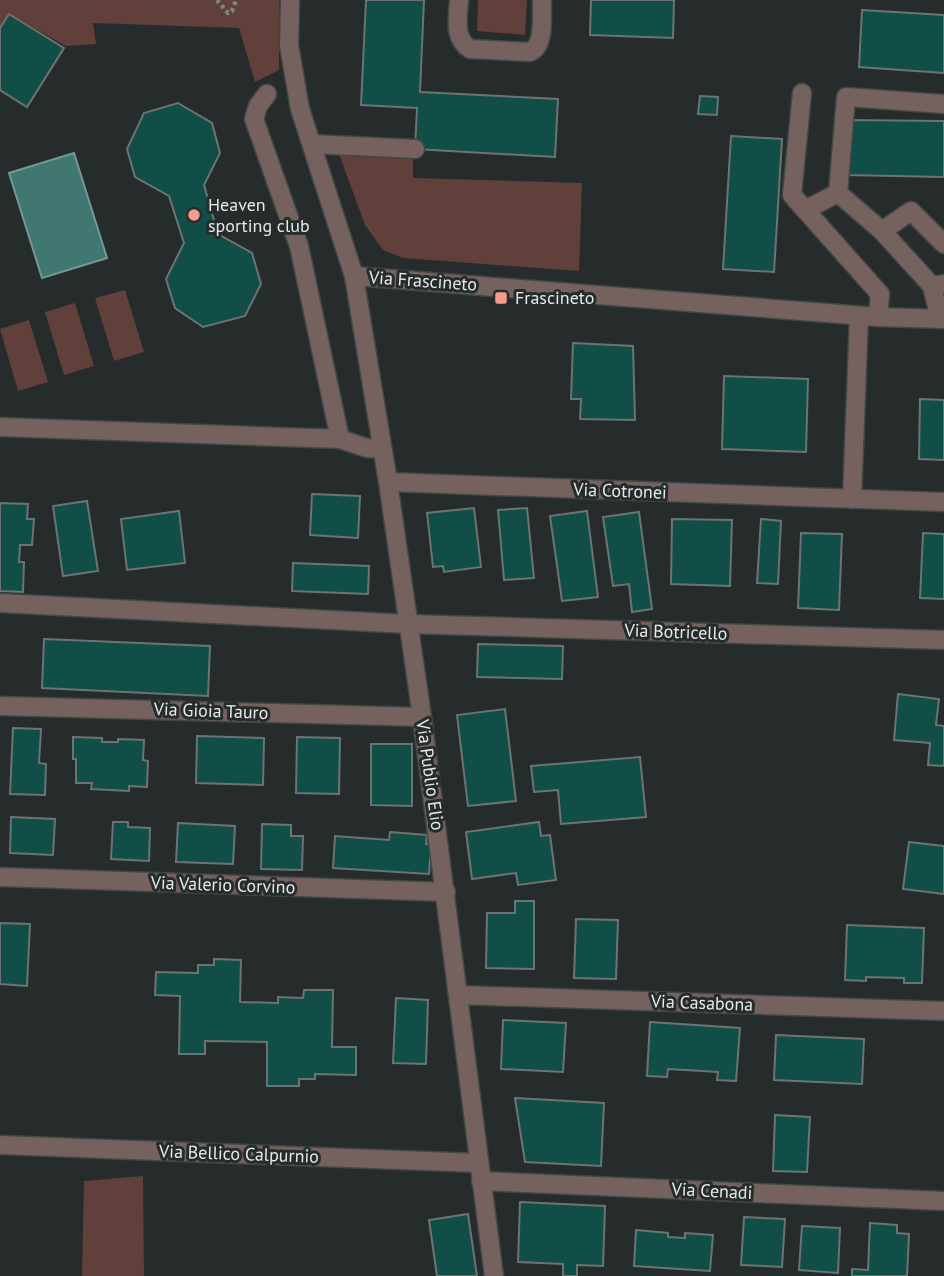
<svg xmlns="http://www.w3.org/2000/svg" width="944" height="1276" font-family="'PT Sans',sans-serif">
<rect width="100%" height="100%" fill="#252c2b"/>
<g fill="#613f3a">
<polygon points="0,0 279,0 279,70 255,82 239,28 93,23 96,44 66,46 9,14 0,28"/>
<polygon points="478,0 527,0 525,35 477,31"/>
<polygon points="339,154 413,156 413,178 582,183 579,271 403,258 383,250 365,225"/>
<polygon points="125,290 144,352 114,361 95,298"/>
<polygon points="75,303 94,366 64,375 45,312"/>
<polygon points="29,320 48,382 18,391 0,329"/>
<polygon points="143,1176 144,1276 82,1276 84,1181"/>
</g>
<polygon fill="#407771" stroke="#729a95" stroke-width="2" points="74,153 107,258 42,278 9,173"/>
<g fill="#114e48" stroke="#6c7473" stroke-width="2">
<polygon points="366,0 424,0 420,92 558,99 555,157 415,149 417,108 361,105"/>
<polygon points="591,0 674,0 673,38 590,35"/>
<polygon points="862,10 944,15 944,73 859,67"/>
<polygon points="9,14 64,48 27,107 0,90 0,28"/>
<polygon points="700,96 718,97 717,115 698,114"/>
<polygon points="178,103 212,123 220,153 204,185 218,234 252,253 261,284 245,316 203,327 175,308 166,279 184,243 169,196 135,177 127,149 144,113"/>
<polygon points="846,120 944,121 944,177 846,175"/>
<polygon points="731,136 782,139 774,272 723,269"/>
<polygon points="573,343 633,346 635,420 580,419 581,399 571,399"/>
<polygon points="724,376 808,379 806,452 722,449"/>
<polygon points="920,399 944,400 944,460 919,459"/>
<polygon points="312,494 360,496 358,538 310,535"/>
<polygon points="87,501 98,571 63,576 53,506"/>
<polygon points="0,503 28,504 27,519 34,519 32,545 20,545 19,562 24,562 23,592 0,591"/>
<polygon points="474,508 481,567 444,572 443,566 433,567 427,513"/>
<polygon points="527,508 534,578 504,580 498,510"/>
<polygon points="179,511 185,563 127,570 121,519"/>
<polygon points="587,511 598,597 562,601 550,516"/>
<polygon points="639,512 652,609 632,612 629,584 613,586 603,517"/>
<polygon points="672,519 732,520 730,586 671,584"/>
<polygon points="761,519 781,521 778,584 757,583"/>
<polygon points="801,533 842,534 839,610 798,608"/>
<polygon points="923,533 944,534 944,599 920,598"/>
<polygon points="293,563 369,566 368,594 292,591"/>
<polygon points="44,639 210,646 208,696 42,688"/>
<polygon points="478,644 563,646 562,679 477,677"/>
<polygon points="898,694 939,699 936,725 944,726 944,766 928,765 930,743 894,740"/>
<polygon points="505,709 516,801 468,806 457,715"/>
<polygon points="13,728 41,729 39,763 46,764 45,795 10,794"/>
<polygon points="197,736 264,738 263,785 196,783"/>
<polygon points="73,737 102,738 102,742 118,742 118,739 144,740 143,760 148,761 147,787 129,786 129,791 91,789 92,783 76,783 76,759 73,759"/>
<polygon points="297,737 340,738 339,794 296,793"/>
<polygon points="371,744 412,744 412,806 371,805"/>
<polygon points="640,757 646,817 561,824 558,790 534,792 531,766"/>
<polygon points="11,817 55,819 53,855 10,853"/>
<polygon points="113,822 128,822 128,827 150,828 149,861 111,859"/>
<polygon points="539,822 541,836 550,835 556,880 518,885 516,873 472,879 466,832"/>
<polygon points="178,823 235,826 233,864 176,862"/>
<polygon points="262,824 291,825 291,836 303,836 302,870 261,869"/>
<polygon points="390,832 427,835 426,844 431,844 429,874 333,868 335,836 389,840"/>
<polygon points="909,842 944,846 944,894 903,889"/>
<polygon points="515,901 534,901 534,969 486,968 487,913 515,913"/>
<polygon points="576,919 618,920 616,979 574,978"/>
<polygon points="0,923 30,924 27,986 0,984"/>
<polygon points="847,925 924,928 922,983 904,983 904,978 866,977 866,981 845,980"/>
<polygon points="214,959 241,960 240,1002 278,1003 278,997 303,998 304,990 333,990 332,1047 356,1047 356,1075 315,1074 315,1079 299,1079 299,1086 267,1086 267,1042 205,1041 205,1054 179,1054 180,996 155,995 156,972 198,973 198,965 214,965"/>
<polygon points="396,998 428,1000 426,1064 393,1063"/>
<polygon points="503,1020 566,1023 563,1072 501,1069"/>
<polygon points="650,1022 740,1028 736,1081 717,1080 718,1072 668,1069 667,1077 647,1076"/>
<polygon points="776,1035 864,1039 862,1084 774,1080"/>
<polygon points="515,1098 604,1103 601,1166 525,1162"/>
<polygon points="775,1115 810,1117 807,1172 773,1171"/>
<polygon points="520,1202 605,1206 603,1266 577,1265 577,1276 563,1276 563,1264 518,1262"/>
<polygon points="468,1214 477,1276 437,1276 429,1220"/>
<polygon points="744,1217 785,1219 782,1267 741,1265"/>
<polygon points="870,1223 897,1225 897,1233 909,1234 907,1276 852,1276 852,1269 868,1270"/>
<polygon points="802,1226 840,1228 838,1273 799,1270"/>
<polygon points="636,1230 668,1233 668,1237 685,1238 685,1233 713,1235 710,1271 634,1266"/>
</g>
<g fill="none" stroke-linecap="round" stroke-linejoin="round">
<defs>
<g id="minor">
<polyline points="290,0 289,45 300,109 354,276 878,317 944,319"/>
<path d="M459 0C458 18 453 38 470 49L530 52C546 45 541 15 542 0"/>
<polyline points="802,93 792,195 880,294 878,317"/>
<polyline points="267,94 258,106 254,119 299,246 340,439"/>
<polyline points="944,104 846,97 838,193 882,231 932,286 944,284"/>
<polyline points="312,144 415,149"/>
<polyline points="805,210 838,193"/>
<polyline points="882,231 911,211 944,244"/>
<polyline points="354,276 388,482 422,717 494,1276"/>
<polyline points="932,286 940,319"/>
<polyline points="0,427 340,439 367,448 382,449"/>
<polyline points="388,482 944,502"/>
<polyline points="852,499 859,316"/>
<polyline points="0,603 408,624 944,640"/>
<polyline points="0,706 422,717"/>
<polyline points="0,877 446,892"/>
<polyline points="459,995 944,1011"/>
<polyline points="0,1145 479,1163"/>
<polyline points="481,1181 944,1201"/>
</g>
</defs>
<use href="#minor" stroke="#404746" stroke-width="21"/>
<polyline stroke="#7f8584" stroke-width="4.5" stroke-dasharray="3.5 3.5" stroke-linecap="butt" points="217,0 228,13 232,11 236,0"/>
<use href="#minor" stroke="#75615d" stroke-width="18"/>
</g>
<g fill="#f59c90" stroke="#252c2b" stroke-width="2.5">
<circle cx="194" cy="215" r="7"/>
<rect x="494" y="291" width="14" height="14" rx="3.5"/>
</g>
<g text-anchor="middle" stroke-width="6" stroke-linejoin="round" paint-order="stroke">
<g font-size="18" fill="#e5eae9" stroke="#252c2b" text-anchor="start">
<text x="208" y="211">Heaven<tspan x="208" dy="21">sporting club</tspan></text>
<text x="515" y="304">Frascineto</text>
</g>
<g font-size="18" fill="#e5eae9" stroke="#252c2b">
<text transform="translate(423 281) rotate(4)" y="6">Via Frascineto</text>
<text transform="translate(620 491) rotate(2)" y="6">Via Cotronei</text>
<text transform="translate(676 632) rotate(2)" y="6">Via Botricello</text>
<text transform="translate(211 711) rotate(2)" y="6">Via Gioia Tauro</text>
<text transform="translate(430 775) rotate(82)" y="6">Via Publio Elio</text>
<text transform="translate(223 885) rotate(2)" y="6">Via Valerio Corvino</text>
<text transform="translate(702 1003) rotate(2)" y="6">Via Casabona</text>
<text transform="translate(239 1154) rotate(2)" y="6">Via Bellico Calpurnio</text>
<text transform="translate(712 1191) rotate(3)" y="6">Via Cenadi</text>
</g>
</g>
</svg>
